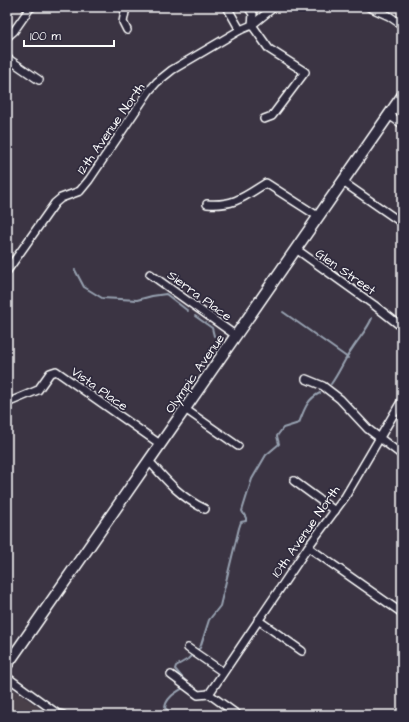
<svg xmlns="http://www.w3.org/2000/svg" width="409" height="722" font-family="'Architects Daughter',sans-serif">
<rect width="100%" height="100%" fill="#3b3443"/>
<filter id="ink" filterUnits="userSpaceOnUse"><feTurbulence type="fractalNoise" baseFrequency=".025" numOctaves="2"/><feDisplacementMap in="SourceGraphic" scale="8" xChannelSelector="R" yChannelSelector="G"/><feConvolveMatrix kernelMatrix="1 2 1 2 8 2 1 2 1" color-interpolation-filters="sRGB"/></filter>
<g filter="url(#ink)">
<polygon fill="#49414a" points="7,685 49,715 7,715"/>
<g fill="none" stroke-linecap="round" stroke-linejoin="round">
<g stroke="#97a1b0" stroke-width="2">
<polyline points="75,270 84,287 102,298 137,300 152,296 166,294 188,311"/>
<polyline points="283,312 348,358"/>
<polyline points="195,316 212,328 214,336"/>
<polyline points="216,341 216,347"/>
<path d="M331 384C339 373 344 360 352 349 359 338 367 330 372 318"/>
<path d="M197 650 200 648 209 620 220 606 239 528 241 522 246 521V518L242 511 252 479 266 455 279 444 277 436 283 428 299 423C304 410 307 399 320 393"/>
<polyline points="185,681 175,669 176,666 188,659 193,654"/>
<path d="M174 715 165 708C166 698 175 693 183 688"/>
</g>
<defs>
<g id="street">
<polyline points="126,7 123,22 127,30"/>
<polyline points="227,7 240,30"/>
<polyline points="248,7 253,14 252,25"/>
<polyline points="369,7 389,16 402,25"/>
<polyline points="252,25 269,49 305,72 272,116 264,119"/>
<polyline points="7,37 14,31 30,8 32,7"/>
<polyline points="7,58 39,80"/>
<polyline points="389,115 402,124"/>
<polyline points="343,182 402,223"/>
<path d="M207 204C234 206 244 197 266 183L319 217"/>
<polyline points="296,249 374,305 402,327"/>
<polyline points="7,271 55,203 61,198 80,191 89,180 149,91 157,82 172,70 240,30 252,25 274,7"/>
<polyline points="150,274 235,335"/>
<polyline points="306,379 323,386 340,399 368,429 402,455"/>
<polyline points="7,403 38,390 50,373 56,371 160,444"/>
<polyline points="185,409 238,446"/>
<path d="M149 461C167 481 180 497 205 509"/>
<polyline points="294,481 335,511"/>
<polyline points="308,547 402,613"/>
<polyline points="258,620 302,651"/>
<polyline points="188,648 223,672"/>
<polyline points="171,675 198,695 209,694"/>
<polyline points="7,677 58,714 63,715"/>
<polyline points="209,694 308,547 345,497 402,400"/>
<polyline points="209,694 238,715"/>
</g>
<path id="secondary" d="M7 665C138 475 272 286 402 96"/>
</defs>
<use href="#street" stroke="#fff" stroke-width="10"/>
<use href="#secondary" stroke="#fff" stroke-width="13"/>
<use href="#street" stroke="#2f2a3d" stroke-width="7"/>
<use href="#secondary" stroke="#2f2a3d" stroke-width="10"/>
</g>
</g>
<g text-anchor="middle" stroke-width="3.5" stroke-linejoin="round" paint-order="stroke">
<g font-size="13" fill="#fff" stroke="#2f2a3d">
<text transform="translate(110 128) rotate(-55)" y="5">12th Avenue North</text>
<text transform="translate(346 271) rotate(35)" y="5">Glen Street</text>
<text transform="translate(200 295) rotate(36)" y="5">Sierra Place</text>
<text transform="translate(194 373) rotate(-55)" y="5">Olympic Avenue</text>
<text transform="translate(100 388) rotate(35)" y="5">Vista Place</text>
<text transform="translate(305 531) rotate(-55)" y="5">10th Avenue North</text>
</g>
</g>
<rect width="409" height="722" fill="none" stroke="#2f2a3d" stroke-width="24"/>
<rect x="12" y="12" width="385" height="698" fill="none" stroke="#fff" stroke-width="1.5" filter="url(#ink)"/>
<path d="M24 40v6h90v-6" fill="none" stroke="#ffffff" stroke-width="2"/>
<text x="30" y="40" font-size="12" fill="#ffffff" stroke="#2f2a3d" stroke-width="3" paint-order="stroke">100 m</text>
</svg>
